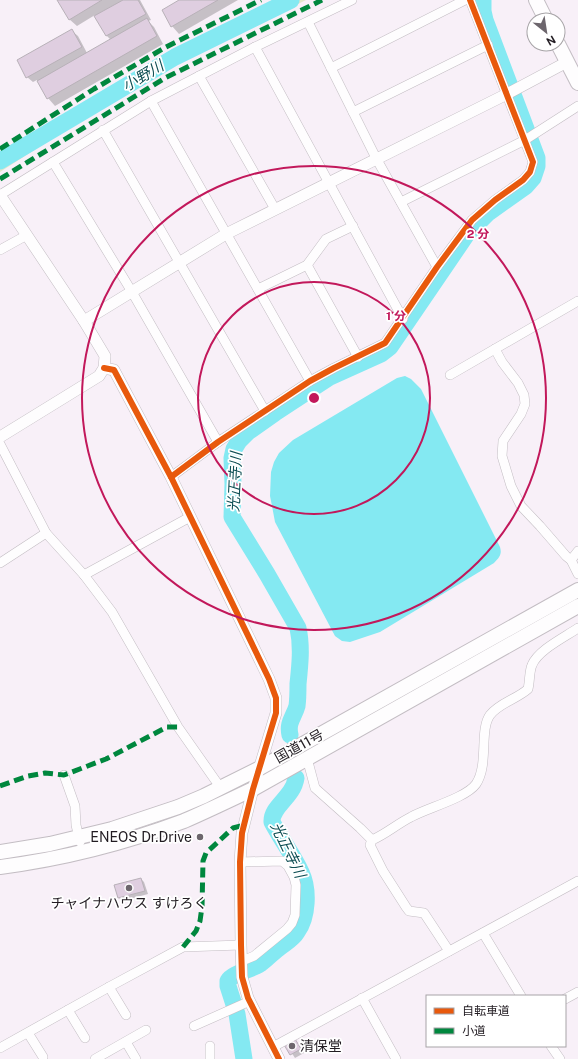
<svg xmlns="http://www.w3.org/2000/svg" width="578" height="1059" font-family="'Public Sans','Noto Sans JP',sans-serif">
<rect width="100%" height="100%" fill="#f8f0f8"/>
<path fill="#e3e7c9" d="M278 0H306L183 61 81 120 0 172V157C43 130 85 101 129 76 178 49 228 24 278 0Z"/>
<path fill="#84e9f2" d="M405 376 411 379 421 389 500 547C502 554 500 557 494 563L380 632 350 642 342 641 335 636 275 522 272 506 270 496 271 472 274 462 279 453 293 440 397 378Z"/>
<g fill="#0003">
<polygon points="58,0 140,0 151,20 148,21 154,27 163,44 55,106 48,98 37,80 33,82 27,77 72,31 78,36 87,53 111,40 106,35 95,15 77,26 69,19"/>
<polygon points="182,0 238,0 179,34 172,26"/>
<polygon points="141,879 144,882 148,894 122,901 119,898"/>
<polygon points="294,1038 304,1053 295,1058 285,1043"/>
</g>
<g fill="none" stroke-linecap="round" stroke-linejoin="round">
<g stroke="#84e9f2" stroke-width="17">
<polyline points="0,161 175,57 291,0"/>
<path d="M290 735C287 722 294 717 297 706 298 699 298 691 298 684 300 665 302 646 298 628L267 574 232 517 233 484 232 458 234 449 239 441 248 432 275 413 330 377 381 354 390 347 467 234 488 213 526 186 533 178 537 166V158L485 20 483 11V0"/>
<path d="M244 1059 237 1014 228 986V981C233 973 251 970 260 964 267 959 272 953 279 948 285 943 293 939 297 932 308 917 309 889 301 872 293 855 281 839 272 822 271 806 293 798 296 778"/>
</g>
</g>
<g fill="#dfcee0" stroke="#b8b1b8">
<polygon points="57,0 102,0 69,20"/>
<polygon points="123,0 138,0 146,14 106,36 94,16"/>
<polygon points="179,0 218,0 171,27 162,10"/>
<polygon points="147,18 157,36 47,99 37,81"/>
<polygon points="72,29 82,47 26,78 17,60"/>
<polygon points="141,878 145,891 118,898 114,885"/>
<polygon points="294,1037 301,1049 290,1055 283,1043"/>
</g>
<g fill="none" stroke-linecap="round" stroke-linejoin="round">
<defs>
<g id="minor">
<polyline points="308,22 376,158 437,267"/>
<polyline points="255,47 403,319"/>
<polyline points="331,68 465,0"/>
<polyline points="199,76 275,209"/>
<polyline points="151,101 310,381"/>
<polyline points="353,112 488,45"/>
<polyline points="103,130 265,411"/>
<polyline points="53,162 132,292 218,442"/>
<polyline points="0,195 151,101 255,47 352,0"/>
<polyline points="401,202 525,140 578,106"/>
<polyline points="0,250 27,235"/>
<polyline points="307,265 358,357"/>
<polyline points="258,289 307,265 326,239 353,226"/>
<polyline points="495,349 502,362 518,383 524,395 525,404 521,414 503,441 502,456 511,486 521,506 540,526 566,556 571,560 578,574"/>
<polyline points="450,375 578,301"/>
<polyline points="0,444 46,533 84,575 112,612 178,727 220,787"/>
<polyline points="171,477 218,442 310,381 334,368 385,343 437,267 472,220 495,200 523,180 530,172 533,162 470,0"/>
<polyline points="571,560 578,551"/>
<polyline points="0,563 46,533"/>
<polyline points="84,575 190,517"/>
<polyline points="307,758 315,788 360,828 372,840"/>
<polyline points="64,775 75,806 76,825 80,842"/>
<polyline points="240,862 282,861 288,866 294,877 296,885 295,915 292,923 287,929 254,956 242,961"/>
<polyline points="483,933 521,996"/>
<path d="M449 951 424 913 409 911 406 907 383 871 370 845 372 840C386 834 397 824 411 817 427 808 466 798 476 784 489 765 479 730 490 715 499 703 517 699 528 689 530 681 529 672 532 665 538 650 565 637 578 628"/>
<polyline points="109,987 126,1015"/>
<polyline points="362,998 396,1059"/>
<polyline points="565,999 578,992"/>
<polyline points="68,1010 85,1038"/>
<polyline points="194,1026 250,1001"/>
<polyline points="28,1033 43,1057"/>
<polyline points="126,1042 136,1059"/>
<polyline points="210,1046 210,1059"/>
<polyline points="551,1046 560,1059"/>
<polyline points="273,1047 578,881"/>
<polyline points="0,1048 109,987 183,947 241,945"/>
<polyline points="95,1059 146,1030"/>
</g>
<g id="tertiary">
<polyline points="0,195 84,321 105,356 104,368 99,376 0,437"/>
<polyline points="84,321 226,234 507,94 567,62"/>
<polyline points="104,368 114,370 171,477 269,679 276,698 276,713 253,789 242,833 240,862 241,945 242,977 248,998 279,1059"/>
</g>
<g id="primary">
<polyline points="536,0 546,20"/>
<polyline points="558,44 578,83"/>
</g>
<g id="trunk">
<polyline points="0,852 50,844 112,829 178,807 204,796 260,768 578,590"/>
<path d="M0 867C62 859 125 843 184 821 207 811 230 800 253 789L578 606"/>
</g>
</defs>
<use href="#minor" stroke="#c3bdc3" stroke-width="10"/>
<use href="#tertiary" stroke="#c3bdc3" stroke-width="12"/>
<use href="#primary" stroke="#c3bdc3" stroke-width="16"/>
<use href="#trunk" stroke="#c3bdc3" stroke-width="16"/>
<use href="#minor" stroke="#fefdfe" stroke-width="9"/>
<use href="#tertiary" stroke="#fefdfe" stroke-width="11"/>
<use href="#primary" stroke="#fefdfe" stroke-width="14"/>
<use href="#trunk" stroke="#fefdfe" stroke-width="14"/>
<g stroke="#00873e" stroke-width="5" stroke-dasharray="10 5" stroke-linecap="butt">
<polyline points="0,149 94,89 166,47 261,0"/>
<polyline points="0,179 165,78 322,0"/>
<polyline points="0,786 28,776 45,773 64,775 106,759 167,727 178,727"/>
<polyline points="183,947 196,931 200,921 202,907 203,861 206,853 233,828 244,825"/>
</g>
<defs>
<g id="cycleway">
<polyline points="104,368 114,370 171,477 269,679 276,698 276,713 253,789 242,833 240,862 241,945 242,977 248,998 279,1059"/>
<polyline points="171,477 218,442 310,381 334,368 385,343 437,267 472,220 495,200 523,180 530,172 533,162 470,0"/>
</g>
</defs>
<use href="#cycleway" stroke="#fff" stroke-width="8"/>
<use href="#cycleway" stroke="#e8590c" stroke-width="6"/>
</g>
<g fill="none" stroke="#c2185b" stroke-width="2">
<circle cx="314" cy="398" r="116"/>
<circle cx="314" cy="398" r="232"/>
</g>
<g fill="#6d666d" stroke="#fff" stroke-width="1.5">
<circle cx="200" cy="837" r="4"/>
<circle cx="129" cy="888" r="4"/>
<circle cx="292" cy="1046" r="4"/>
</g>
<g text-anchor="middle" stroke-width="3.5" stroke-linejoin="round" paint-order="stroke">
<g font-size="14" fill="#221c22" stroke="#fff">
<text transform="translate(299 746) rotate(-29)" y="5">国道11号</text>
</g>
<g font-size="14" fill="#221c22" stroke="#fff" text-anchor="end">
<text x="192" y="842">ENEOS Dr.Drive</text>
<text x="129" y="908" text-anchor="middle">チャイナハウス すけろく</text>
<text x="300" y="1051" text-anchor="start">清保堂</text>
</g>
<g font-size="15" font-style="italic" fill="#0f4f54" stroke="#fff">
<text transform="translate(143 76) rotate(-31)" y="5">小野川</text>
<text transform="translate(235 482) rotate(-87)" y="5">光正寺川</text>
<text transform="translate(288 850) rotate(64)" y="5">光正寺川</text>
</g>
</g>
<circle cx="314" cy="398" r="6" fill="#c2185b" stroke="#fff" stroke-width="2"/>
<g font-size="12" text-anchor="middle" font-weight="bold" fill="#c2185b" stroke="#fff" stroke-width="3.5" stroke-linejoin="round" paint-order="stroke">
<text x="478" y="238">2 分</text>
<text x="396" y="320">1 分</text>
</g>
<rect x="426" y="995" width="140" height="52" fill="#ffffff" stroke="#a7a4a7"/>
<rect x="434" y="1008" width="20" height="6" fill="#e8590c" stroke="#a7a4a7"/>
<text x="462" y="1015" font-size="12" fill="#221c22">自転車道</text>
<rect x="434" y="1028" width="20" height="6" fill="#00873e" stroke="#a7a4a7"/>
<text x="462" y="1035" font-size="12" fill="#221c22">小道</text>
<g transform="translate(546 32) rotate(150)"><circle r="19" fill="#ffffff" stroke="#a7a4a7"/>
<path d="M0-3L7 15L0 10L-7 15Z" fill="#6d666d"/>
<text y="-6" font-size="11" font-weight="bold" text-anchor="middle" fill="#221c22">N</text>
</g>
</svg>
